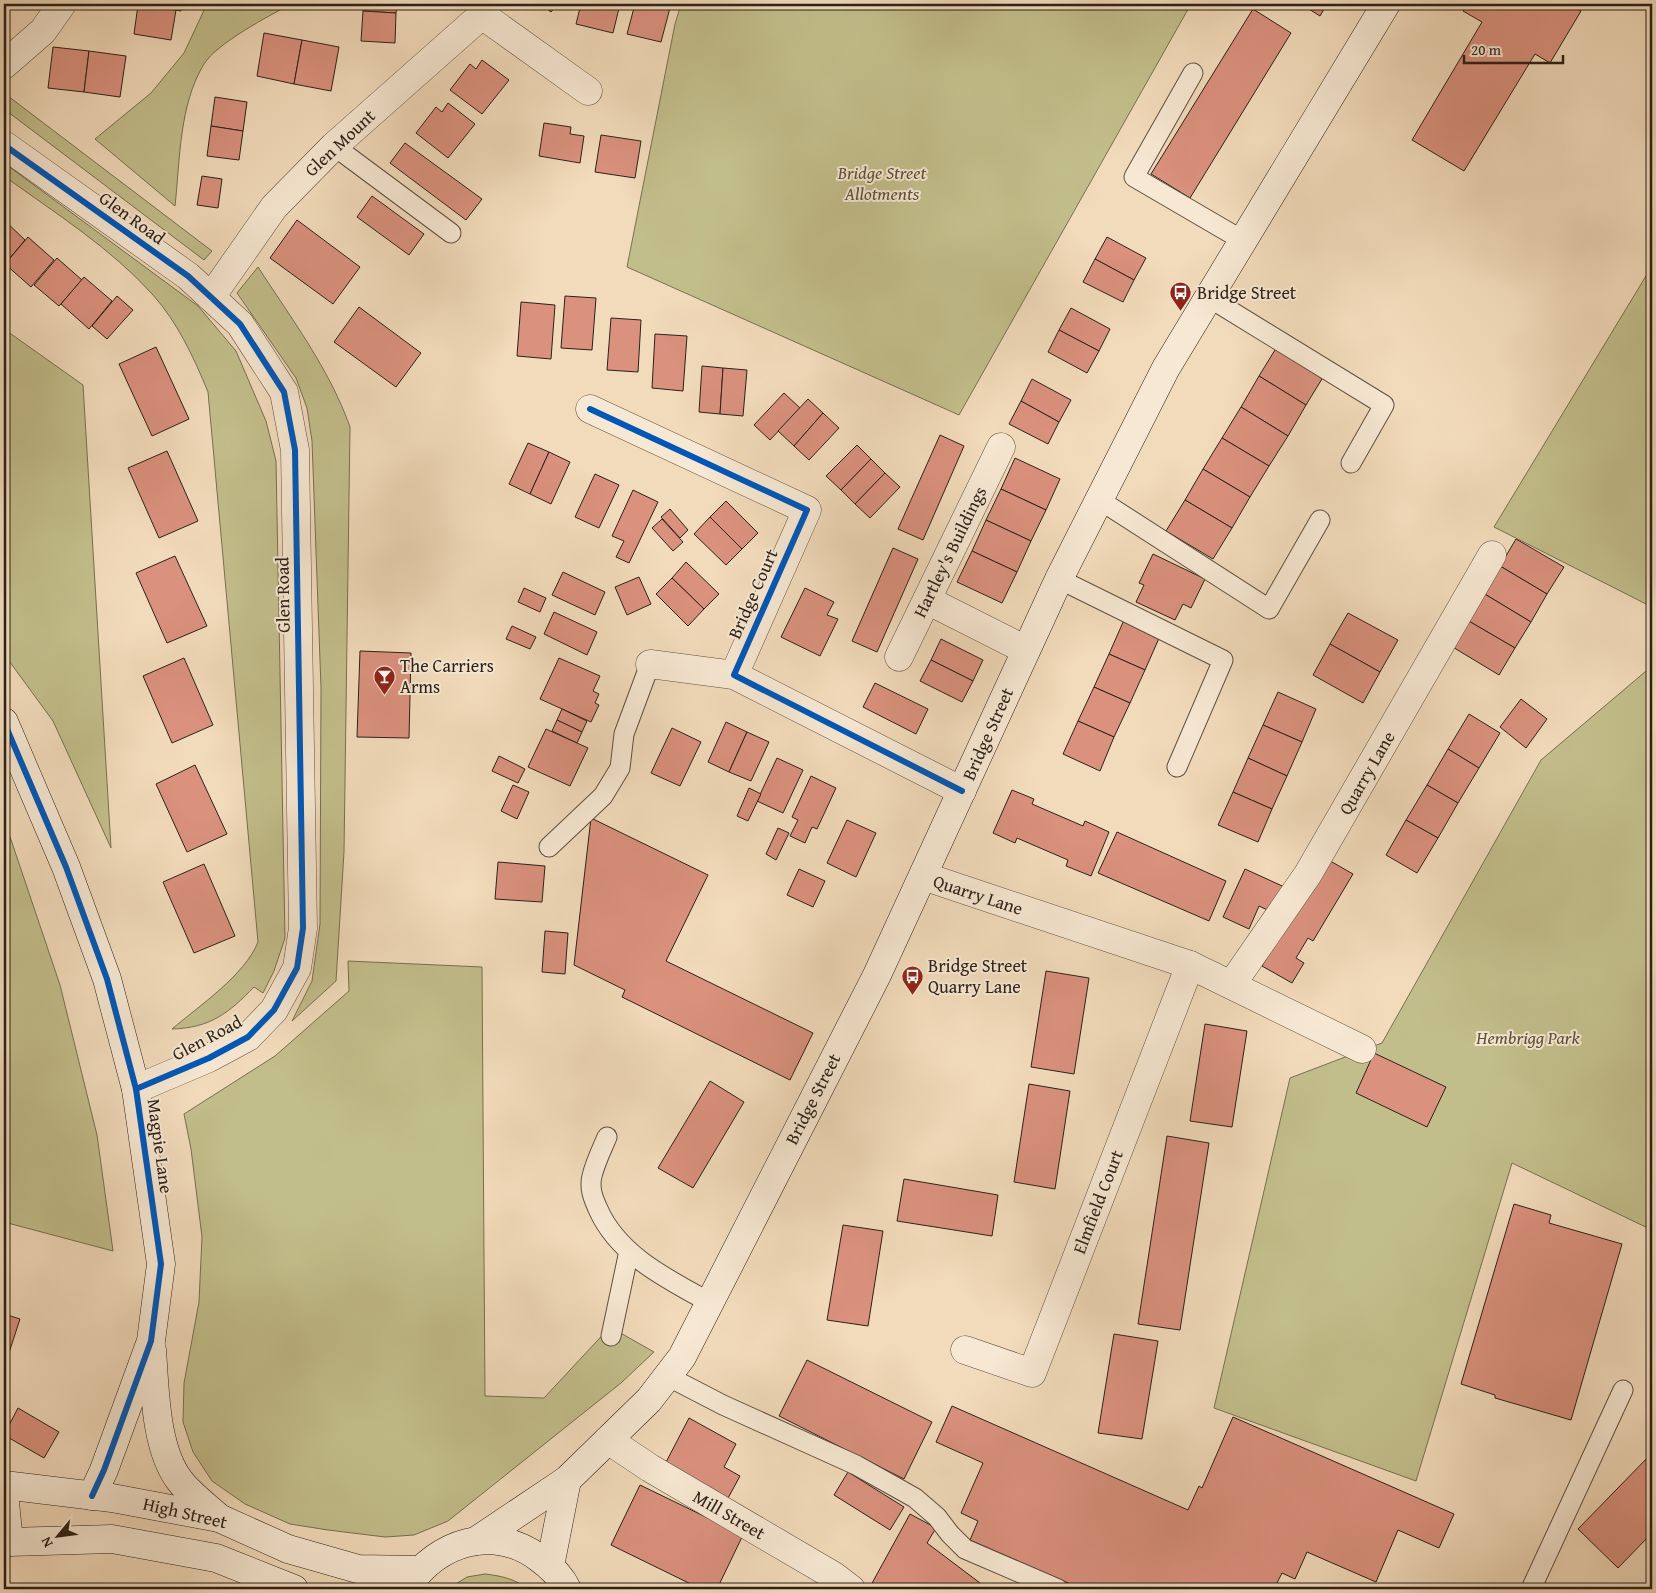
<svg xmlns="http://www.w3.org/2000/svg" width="1656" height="1593" font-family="'Gentium Book Plus',serif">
<rect width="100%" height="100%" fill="#f2dbbb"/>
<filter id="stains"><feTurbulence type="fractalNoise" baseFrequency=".004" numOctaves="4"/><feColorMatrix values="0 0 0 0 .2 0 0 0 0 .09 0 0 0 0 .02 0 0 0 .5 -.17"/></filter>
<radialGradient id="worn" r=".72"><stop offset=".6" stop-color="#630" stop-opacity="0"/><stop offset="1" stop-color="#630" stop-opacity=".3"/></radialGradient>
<g fill="#c2be8b" stroke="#767052">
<path d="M207 4H291C269 16 217 43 204 64 179 105 180 160 175 206L95 139 151 93 184 53Z"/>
<polygon points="681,4 1191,4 959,415 627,267 675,24"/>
<polygon points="4,93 212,251 204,260 4,109"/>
<path d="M4 163 198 306 236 351 266 421 276 461 285 938 274 971 263 993 254 987C229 1013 210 1028 172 1029 199 1006 245 975 258 942L208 392C194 358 178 323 153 295 111 248 55 213 4 176Z"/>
<polygon points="1652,266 1652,607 1494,527"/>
<path d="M258 267C291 318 330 370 350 427L344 852 336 981 292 1021 312 981 320 924 321 688 312 441 307 408 296 378 237 293Z"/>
<polygon points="4,329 83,385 111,848 53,721 4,654"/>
<polygon points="1652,666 1652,1230 1512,1163 1416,1481 1214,1408 1290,1078 1382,1043 1541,760"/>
<polygon points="4,819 60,985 97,1135 113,1251 4,1222"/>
<polygon points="348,961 482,967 485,1396 544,1398 610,1327 654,1352 621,1383 448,1521 414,1535 385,1537 328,1530 290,1524 245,1504 212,1481 193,1452 183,1422 184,1383 199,1302 202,1237 191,1149 184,1114 275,1056 349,991"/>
<path d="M485 1574C502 1576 515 1579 528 1589H448L467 1577Z"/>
</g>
<g fill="#da917e" stroke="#2b2119">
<polygon points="144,4 182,4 181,11"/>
<polygon points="364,4 397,4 396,13 363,11"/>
<polygon points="541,4 558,4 551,12"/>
<polygon points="581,4 620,4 613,33 576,24"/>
<polygon points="635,4 671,4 661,42 627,34"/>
<polygon points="1301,4 1327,4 1320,16"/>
<polygon points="1468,4 1569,4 1581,11 1550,63 1535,54 1464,171 1412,140 1482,22 1463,11"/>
<polygon points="138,5 176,10 171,40 134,34"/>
<polygon points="1253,9 1291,33 1190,198 1151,174"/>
<polygon points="363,11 396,13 395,43 361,41"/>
<polygon points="264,33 302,40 294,84 257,76"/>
<polygon points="302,40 339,47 331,91 294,84"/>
<polygon points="53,47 89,51 84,92 48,88"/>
<polygon points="89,51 126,56 120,97 84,92"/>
<polygon points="482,60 509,80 482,114 450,90 470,64 476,69"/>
<polygon points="215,97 247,102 243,131 211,126"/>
<polygon points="448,103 475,124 448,158 416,133 436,107 442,112"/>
<polygon points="544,123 571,127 570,134 584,136 580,163 539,156"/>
<polygon points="211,126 243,131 239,160 207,156"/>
<polygon points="601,135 641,141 635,178 595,172"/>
<polygon points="405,143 482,199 466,220 390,163"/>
<polygon points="202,176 222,179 218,208 197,205"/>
<polygon points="372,196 424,234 409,255 357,217"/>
<polygon points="4,220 25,240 4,265"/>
<polygon points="297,220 360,267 333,304 270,258"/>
<polygon points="28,237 54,260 31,287 5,264"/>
<polygon points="1107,237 1146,258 1134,280 1095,259"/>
<polygon points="57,258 82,280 59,306 34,285"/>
<polygon points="1095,259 1134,280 1123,302 1083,282"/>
<polygon points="84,277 112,301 89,329 61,304"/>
<polygon points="117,296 133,310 107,339 92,326"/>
<polygon points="565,296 596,298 592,350 561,348"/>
<polygon points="521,302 555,305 551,359 517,356"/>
<polygon points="359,307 421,353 396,387 334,342"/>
<polygon points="1071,308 1110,329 1099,351 1059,330"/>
<polygon points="611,318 641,320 638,372 607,370"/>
<polygon points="1059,330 1099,351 1087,373 1048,352"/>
<polygon points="655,334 687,336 683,391 652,388"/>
<polygon points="1278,345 1325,374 1306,405 1259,376"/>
<polygon points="156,347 189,419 152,436 119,364"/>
<polygon points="702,366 723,368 720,414 699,412"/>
<polygon points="723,368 747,370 743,416 720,414"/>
<polygon points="1259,376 1306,405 1288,436 1241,407"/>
<polygon points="1032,379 1071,400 1059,422 1021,401"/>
<polygon points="784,393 800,408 770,440 754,425"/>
<polygon points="808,399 823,413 794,446 778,431"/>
<polygon points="1021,401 1059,422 1048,444 1009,424"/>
<polygon points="1241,407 1288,436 1269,466 1222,438"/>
<polygon points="823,413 839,428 809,460 794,446"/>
<polygon points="940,435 964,446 923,540 898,529"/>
<polygon points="1222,438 1269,466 1250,497 1203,469"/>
<polygon points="528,443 549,452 530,494 509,484"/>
<polygon points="857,445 871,459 841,490 826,476"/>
<polygon points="167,451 198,521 159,538 128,468"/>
<polygon points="549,452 570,462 551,504 530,494"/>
<polygon points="1015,458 1060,479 1046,510 1001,489"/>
<polygon points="871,459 885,473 855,504 841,490"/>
<polygon points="1203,469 1250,497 1232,528 1185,500"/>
<polygon points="885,473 900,487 870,518 855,504"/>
<polygon points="595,474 619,485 599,528 575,517"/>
<polygon points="1001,489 1046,510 1031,541 986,520"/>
<polygon points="633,490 658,502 629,563 616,557 624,541 612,536"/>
<polygon points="1185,500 1232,528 1213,559 1166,531"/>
<polygon points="726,501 758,533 742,549 710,517"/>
<polygon points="670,509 688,530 680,538 661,517"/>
<polygon points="710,517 742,549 726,565 694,534"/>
<polygon points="662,519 683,542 673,551 652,528"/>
<polygon points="986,520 1031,541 1017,572 972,551"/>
<polygon points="1516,539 1564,567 1547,594 1500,566"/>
<polygon points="893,548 918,559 877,652 852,641"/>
<polygon points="972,551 1017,572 1002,603 957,582"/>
<polygon points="1153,554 1205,579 1191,608 1183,604 1175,620 1136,602 1144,585 1139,583"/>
<polygon points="175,556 207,626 167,643 136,573"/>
<polygon points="686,562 719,594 704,609 672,578"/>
<polygon points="1500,566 1547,594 1531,622 1483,593"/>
<polygon points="563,572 605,592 595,615 552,595"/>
<polygon points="639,577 651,604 627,615 615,587"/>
<polygon points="672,578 704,609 688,626 656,594"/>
<polygon points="524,588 546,598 540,612 518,602"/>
<polygon points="805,588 834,602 827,615 838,619 820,656 781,637"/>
<polygon points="1483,593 1531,622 1515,648 1467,620"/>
<polygon points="554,612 597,632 587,655 544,634"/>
<polygon points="1348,613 1398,640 1380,672 1330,644"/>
<polygon points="1124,620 1160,636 1145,670 1109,654"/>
<polygon points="1467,620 1515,648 1499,675 1451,646"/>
<polygon points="512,626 536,637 530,649 506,639"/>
<polygon points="941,639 983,660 973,681 931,660"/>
<polygon points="1330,644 1380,672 1363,703 1313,675"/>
<polygon points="360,651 411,653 409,738 357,737"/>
<polygon points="1109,654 1145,670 1130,703 1094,687"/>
<polygon points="184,658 213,725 172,743 143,676"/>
<polygon points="559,658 600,676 593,691 599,694 595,703 599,705 591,722 540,699"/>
<polygon points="931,660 973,681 962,702 920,681"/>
<polygon points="875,683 928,709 916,734 863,707"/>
<polygon points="1094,687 1130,703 1114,737 1078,721"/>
<polygon points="1278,692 1316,709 1302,742 1263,725"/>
<polygon points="1521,699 1547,719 1526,748 1500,727"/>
<polygon points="562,709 587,721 582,732 557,720"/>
<polygon points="1469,714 1500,733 1479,768 1448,749"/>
<polygon points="557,720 582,732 577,743 552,731"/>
<polygon points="1078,721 1114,737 1100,771 1063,754"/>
<polygon points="726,722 747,732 729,772 708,762"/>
<polygon points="1263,725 1302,742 1287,776 1248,758"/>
<polygon points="672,728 701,742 680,786 651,773"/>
<polygon points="546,729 588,748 570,786 528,767"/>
<polygon points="747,732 769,742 751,781 729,772"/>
<polygon points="1448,749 1479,768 1458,803 1427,785"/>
<polygon points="499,756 525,769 518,783 492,771"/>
<polygon points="777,758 803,770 783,813 757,801"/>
<polygon points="1248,758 1287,776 1272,809 1233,792"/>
<polygon points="195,765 227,834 187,852 156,784"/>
<polygon points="811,776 836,788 817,829 812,827 805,843 790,836 798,820 792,817"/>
<polygon points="513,785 529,792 517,819 501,811"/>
<polygon points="1427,785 1458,803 1438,838 1406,820"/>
<polygon points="749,788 761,794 748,821 737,816"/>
<polygon points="1012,790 1034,799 1032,804 1083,826 1085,821 1109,832 1091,876 1066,866 1068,860 1017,838 1015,843 993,833"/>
<polygon points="1233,792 1272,809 1258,842 1218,825"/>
<polygon points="591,818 708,875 666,961 813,1033 790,1080 622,997 625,990 574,965"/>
<polygon points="847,820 876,833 856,877 827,863"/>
<polygon points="1406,820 1438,838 1417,873 1386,855"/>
<polygon points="778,828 789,833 776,860 766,854"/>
<polygon points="1117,832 1226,881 1209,921 1098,873"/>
<polygon points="1325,858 1353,874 1313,941 1308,938 1296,958 1304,963 1292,983 1262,966"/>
<polygon points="498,862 545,866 542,902 495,899"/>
<polygon points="204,864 235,936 194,953 163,882"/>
<polygon points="799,869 825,881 813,907 787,895"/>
<polygon points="1245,869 1291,890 1280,916 1259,906 1249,929 1223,917"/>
<polygon points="545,931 568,933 565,974 542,972"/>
<polygon points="1046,971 1089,978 1074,1074 1031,1067"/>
<polygon points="1205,1024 1247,1031 1232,1127 1190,1121"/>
<polygon points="1374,1053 1446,1087 1427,1127 1356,1093"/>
<polygon points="710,1081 744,1102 693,1188 658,1168"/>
<polygon points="1029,1084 1070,1091 1055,1189 1014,1182"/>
<polygon points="1167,1136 1209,1143 1180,1330 1138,1324"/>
<polygon points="904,1179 998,1195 992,1236 897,1221"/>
<polygon points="1514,1204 1551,1215 1549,1223 1622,1244 1571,1420 1495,1398 1495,1395 1461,1384"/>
<polygon points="843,1225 883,1231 868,1326 827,1320"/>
<polygon points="4,1314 20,1319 4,1368"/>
<polygon points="1114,1334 1158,1341 1142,1439 1098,1433"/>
<polygon points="807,1360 932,1422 904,1479 779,1416"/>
<polygon points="952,1406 1188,1510 1199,1486 1202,1488 1233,1417 1454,1514 1439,1548 1398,1530 1376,1582 1307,1552 1295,1579 1282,1573 1274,1589 1082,1589 970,1540 978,1521 961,1513 983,1463 936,1442"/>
<polygon points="18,1408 59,1432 44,1458 4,1435"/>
<polygon points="689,1418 736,1444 724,1467 740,1476 727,1500 664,1466"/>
<polygon points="1652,1453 1652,1533 1618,1568 1578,1529"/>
<polygon points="848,1472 904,1507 890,1530 834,1495"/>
<polygon points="640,1485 743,1535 717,1589 701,1589 611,1545"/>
<polygon points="910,1514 936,1528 927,1543 988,1589 881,1589 871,1585"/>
</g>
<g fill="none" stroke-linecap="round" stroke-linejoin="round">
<defs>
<g id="lane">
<polyline points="1193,73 1134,177 1242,240"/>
<polyline points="334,146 451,233"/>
<polyline points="1208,297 1384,405 1351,463"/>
<polyline points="1098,499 1269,609 1320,520"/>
<polyline points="1059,579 1223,660 1177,767"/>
<polyline points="549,847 603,796 620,768 624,734 650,664"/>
<path d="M607 1137C602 1149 595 1163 592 1176 589 1188 593 1198 598 1209 618 1255 667 1279 709 1302"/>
<polyline points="611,1336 629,1251"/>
<polyline points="667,1376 723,1405 856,1465 915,1498 937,1517 950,1534 965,1549 1058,1589"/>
<polyline points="1531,1589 1623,1390"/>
</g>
<g id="street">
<polyline points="482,15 588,91"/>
<polyline points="4,65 43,31 62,4"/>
<polyline points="4,145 188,276 240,324 284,392 295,450 303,928 297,968 274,1010 248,1037 209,1058 136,1089"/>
<polyline points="211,297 274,207 334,146 482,15 484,4"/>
<polyline points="590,409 807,510 734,675 962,791"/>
<polyline points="927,600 1026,650"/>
<polyline points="899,657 1001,447"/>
<polyline points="650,664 734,675"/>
<polyline points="923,876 1190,965 1362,1049"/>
<polyline points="1232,984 1308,874 1492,555"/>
<polyline points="965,1350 1032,1373 1190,965"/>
<polyline points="608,1440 650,1468 834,1576 851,1589"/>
</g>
<g id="secondary">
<polyline points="4,722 66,867 107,979 136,1089 161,1264 151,1341 104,1470 92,1496"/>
<path d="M152 1350C155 1389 155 1449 180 1481 190 1494 206 1506 219 1518"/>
<polyline points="4,1485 112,1498 219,1518 288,1549 358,1569 419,1570"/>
<polyline points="4,1492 9,1542"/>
<polyline points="476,1541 567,1480 649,1400 682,1357 877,975 1059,579 1166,368 1386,4"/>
<polyline points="9,1542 112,1539 216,1558 294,1589"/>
<polyline points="550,1566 567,1480"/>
<path d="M408 1586C438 1542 493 1524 539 1558 550 1566 561 1576 567 1589"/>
</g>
</defs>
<use href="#lane" stroke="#5d5042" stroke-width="21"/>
<use href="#street" stroke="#5d5042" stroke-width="29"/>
<use href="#secondary" stroke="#2b2119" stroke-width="29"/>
<use href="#lane" stroke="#f7e8d3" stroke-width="19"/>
<use href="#street" stroke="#f7e8d3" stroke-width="28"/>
<use href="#secondary" stroke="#f7e8d3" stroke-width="28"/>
<defs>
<g id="cycleway">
<polyline points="4,145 188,276 240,324 284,392 295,450 303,928 297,968 274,1010 248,1037 209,1058 136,1089"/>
<polyline points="590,409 807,510 734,675 962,791"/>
<polyline points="4,722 66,867 107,979 136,1089 161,1264 151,1341 104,1470 92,1496"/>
</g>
</defs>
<use href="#cycleway" stroke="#f7e8d3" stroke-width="9"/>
<use href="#cycleway" stroke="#0057b8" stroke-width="6"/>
</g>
<defs>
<symbol id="bus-pin" viewBox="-11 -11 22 30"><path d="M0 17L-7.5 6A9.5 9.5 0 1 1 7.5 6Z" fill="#8f2418" stroke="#f7e8d3"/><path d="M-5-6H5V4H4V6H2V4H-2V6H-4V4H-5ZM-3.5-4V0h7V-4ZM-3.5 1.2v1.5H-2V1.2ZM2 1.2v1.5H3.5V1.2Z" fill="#fff"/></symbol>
<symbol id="bar-pin" viewBox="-11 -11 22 30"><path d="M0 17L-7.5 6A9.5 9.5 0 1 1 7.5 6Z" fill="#8f2418" stroke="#f7e8d3"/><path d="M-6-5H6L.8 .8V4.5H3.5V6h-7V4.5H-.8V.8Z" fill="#fff"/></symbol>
</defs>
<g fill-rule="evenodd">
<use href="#bus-pin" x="1168" y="280" width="25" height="34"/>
<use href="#bar-pin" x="372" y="664" width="25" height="34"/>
<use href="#bus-pin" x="900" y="964" width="25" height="34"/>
</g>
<g text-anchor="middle" stroke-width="4" stroke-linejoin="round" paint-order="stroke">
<g font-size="18" fill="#2b2119" stroke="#f7e8d3">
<text transform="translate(340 143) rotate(-43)" y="6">Glen Mount</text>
<text transform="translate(132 218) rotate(36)" y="6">Glen Road</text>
<text transform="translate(950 552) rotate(-64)" y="6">Hartley's Buildings</text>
<text transform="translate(753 594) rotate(-66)" y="6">Bridge Court</text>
<text transform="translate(283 595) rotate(-91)" y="6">Glen Road</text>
<text transform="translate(988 734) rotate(-66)" y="6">Bridge Street</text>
<text transform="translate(1367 773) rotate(-60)" y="6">Quarry Lane</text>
<text transform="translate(978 895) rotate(18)" y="6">Quarry Lane</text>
<text transform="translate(207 1038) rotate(-28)" y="6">Glen Road</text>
<text transform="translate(813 1099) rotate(-63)" y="6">Bridge Street</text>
<text transform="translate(160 1146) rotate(82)" y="6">Magpie Lane</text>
<text transform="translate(1098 1202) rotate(-69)" y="6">Elmfield Court</text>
<text transform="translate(185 1513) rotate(13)" y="6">High Street</text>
<text transform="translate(729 1515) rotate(30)" y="6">Mill Street</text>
</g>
<g font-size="18" font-style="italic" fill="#58503b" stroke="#f7e8d3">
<text x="882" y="179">Bridge Street<tspan x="882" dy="21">Allotments</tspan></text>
<text x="1528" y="1044">Hembrigg Park</text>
</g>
<g font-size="18" fill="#2b2119" stroke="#f7e8d3" text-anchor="start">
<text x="1197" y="299">Bridge Street</text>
<text x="400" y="672">The Carriers<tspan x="400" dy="21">Arms</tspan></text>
<text x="928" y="972">Bridge Street<tspan x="928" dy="21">Quarry Lane</tspan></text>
</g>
</g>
<rect width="1656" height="1593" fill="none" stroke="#f2dbbb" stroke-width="20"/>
<rect x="5" y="5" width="1646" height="1583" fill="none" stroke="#2b2119" stroke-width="2.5"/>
<rect x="10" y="10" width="1636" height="1573" fill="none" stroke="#2b2119"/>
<g transform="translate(58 1536) rotate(241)" stroke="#f7e8d3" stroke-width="4" paint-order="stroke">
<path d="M0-4L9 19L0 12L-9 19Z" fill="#2b2119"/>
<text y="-8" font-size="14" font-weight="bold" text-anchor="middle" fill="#2b2119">N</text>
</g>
<path d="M1464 55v8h99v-8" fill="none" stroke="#2b2119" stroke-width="2.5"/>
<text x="1471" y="55" font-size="15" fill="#2b2119" stroke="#f7e8d3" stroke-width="4" paint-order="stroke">20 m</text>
<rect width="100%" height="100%" filter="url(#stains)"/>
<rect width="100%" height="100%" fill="url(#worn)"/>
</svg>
